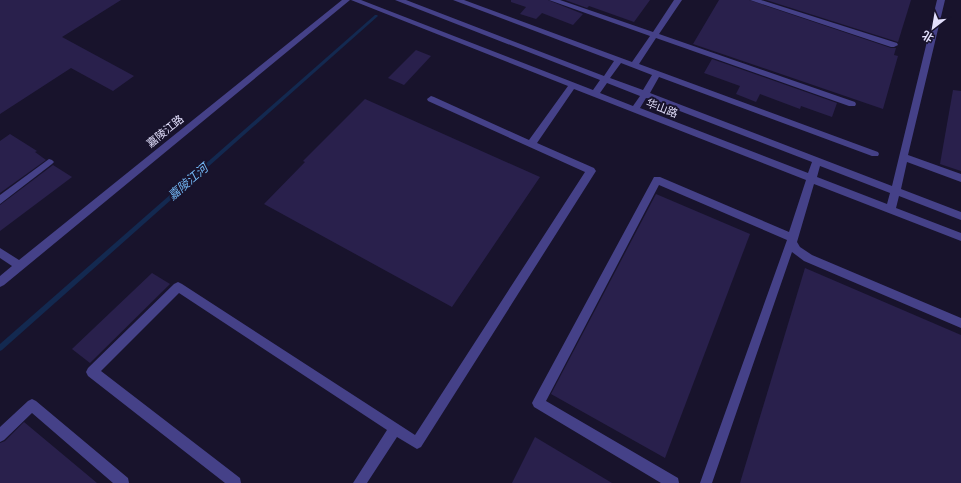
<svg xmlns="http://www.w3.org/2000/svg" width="961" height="483" font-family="Ubuntu,'Noto Sans SC',sans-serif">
<rect width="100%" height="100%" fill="#18132c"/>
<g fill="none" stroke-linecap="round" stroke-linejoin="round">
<polygon fill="#132950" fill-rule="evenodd" points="375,15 377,15 378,16 2,350 0,351 0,344"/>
</g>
<g fill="#29204c">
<polygon points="0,0 121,0 62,37 134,76 113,91 71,68 0,114"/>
<polygon points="511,0 548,0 583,14 573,25 542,13 536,19 520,14 526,7 511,2"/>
<polygon points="565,0 650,0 634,22 589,6 587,8"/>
<polygon points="719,0 749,0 891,48 896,48 894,55 898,56 883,109 693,44"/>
<polygon points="766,0 911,0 898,42"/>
<polygon points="416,50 431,56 404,85 388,78"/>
<polygon points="712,59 837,103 832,117 801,106 800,109 760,94 756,102 736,94 740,86 704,73"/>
<polygon points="953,90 961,91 961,171 940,164"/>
<polygon points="365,99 540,177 452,307 264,204 305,162 303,161"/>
<polygon points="10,134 37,151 35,152 46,160 0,193 0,141"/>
<polygon points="53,165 72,177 0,231 0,205"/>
<polygon points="656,194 750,234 665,458 551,394"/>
<polygon points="805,268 961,335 961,483 740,483"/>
<polygon points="152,273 170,284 90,363 72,349"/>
<polygon points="24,422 97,483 0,483 0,443 5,441"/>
<polygon points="535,437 612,483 512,483"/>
</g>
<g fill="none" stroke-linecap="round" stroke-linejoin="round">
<g fill="#454188" fill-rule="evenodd">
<polygon points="342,0 350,0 4,285 0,287 0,276 12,266 0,258 0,248 19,260"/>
<path d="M351 0H361L593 90 600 80 395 0H406L604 76 614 61 453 0H464L632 62 650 36 549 0H560L653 32 674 0H682L659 34 855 102 856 104 855 106H849L656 38 639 64 878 152 879 154 878 156H872L659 77 650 93 892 186 937 0H945L908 155 961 174V182L907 162 901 189 961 212V220L899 196 896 208 961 233V241L814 184 797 242 800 247 812 255 961 318V328L804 261 792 252 712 483H700L787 240 659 185 546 401 678 478 679 483H661L534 407 532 403 534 399 654 177H660L789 232 806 180 574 89 537 143 594 168 596 171 421 447 417 449 397 437 367 483H353L387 430 179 293 101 371 240 478 241 483H225L88 376 86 372 88 368 174 284 178 282 182 284 415 435 585 172 428 101 427 99 431 96 434 97 529 140 568 86ZM621 63 652 75 643 90 610 78ZM607 83 640 96 633 106 600 93ZM646 98 812 162 808 173 640 108ZM820 166 890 193 887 204 817 177Z"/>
<polygon points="750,0 761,0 897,43 898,45 894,47 891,47"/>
<polygon points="49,159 52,160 54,162 52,164 0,204 0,195"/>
<polygon points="32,399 36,401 128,478 129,483 113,483 32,413 4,440 0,442 0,427 28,401"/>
</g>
</g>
<g text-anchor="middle" stroke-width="4" stroke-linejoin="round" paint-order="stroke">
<g font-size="11" fill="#e3e0fd" stroke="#18132c">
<text transform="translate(662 108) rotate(21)" y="4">华山路</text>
<text transform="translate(165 131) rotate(-39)" y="4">嘉陵江路</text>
</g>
<g font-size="12" font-style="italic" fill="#74b9f7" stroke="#18132c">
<text transform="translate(188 182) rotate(-41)" y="4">嘉陵江河</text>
</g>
</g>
<g transform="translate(933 28) rotate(211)" stroke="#18132c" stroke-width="3" paint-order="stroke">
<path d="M0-3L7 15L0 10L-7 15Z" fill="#e3e0fd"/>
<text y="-6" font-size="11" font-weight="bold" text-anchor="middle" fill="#e3e0fd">北</text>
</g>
</svg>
